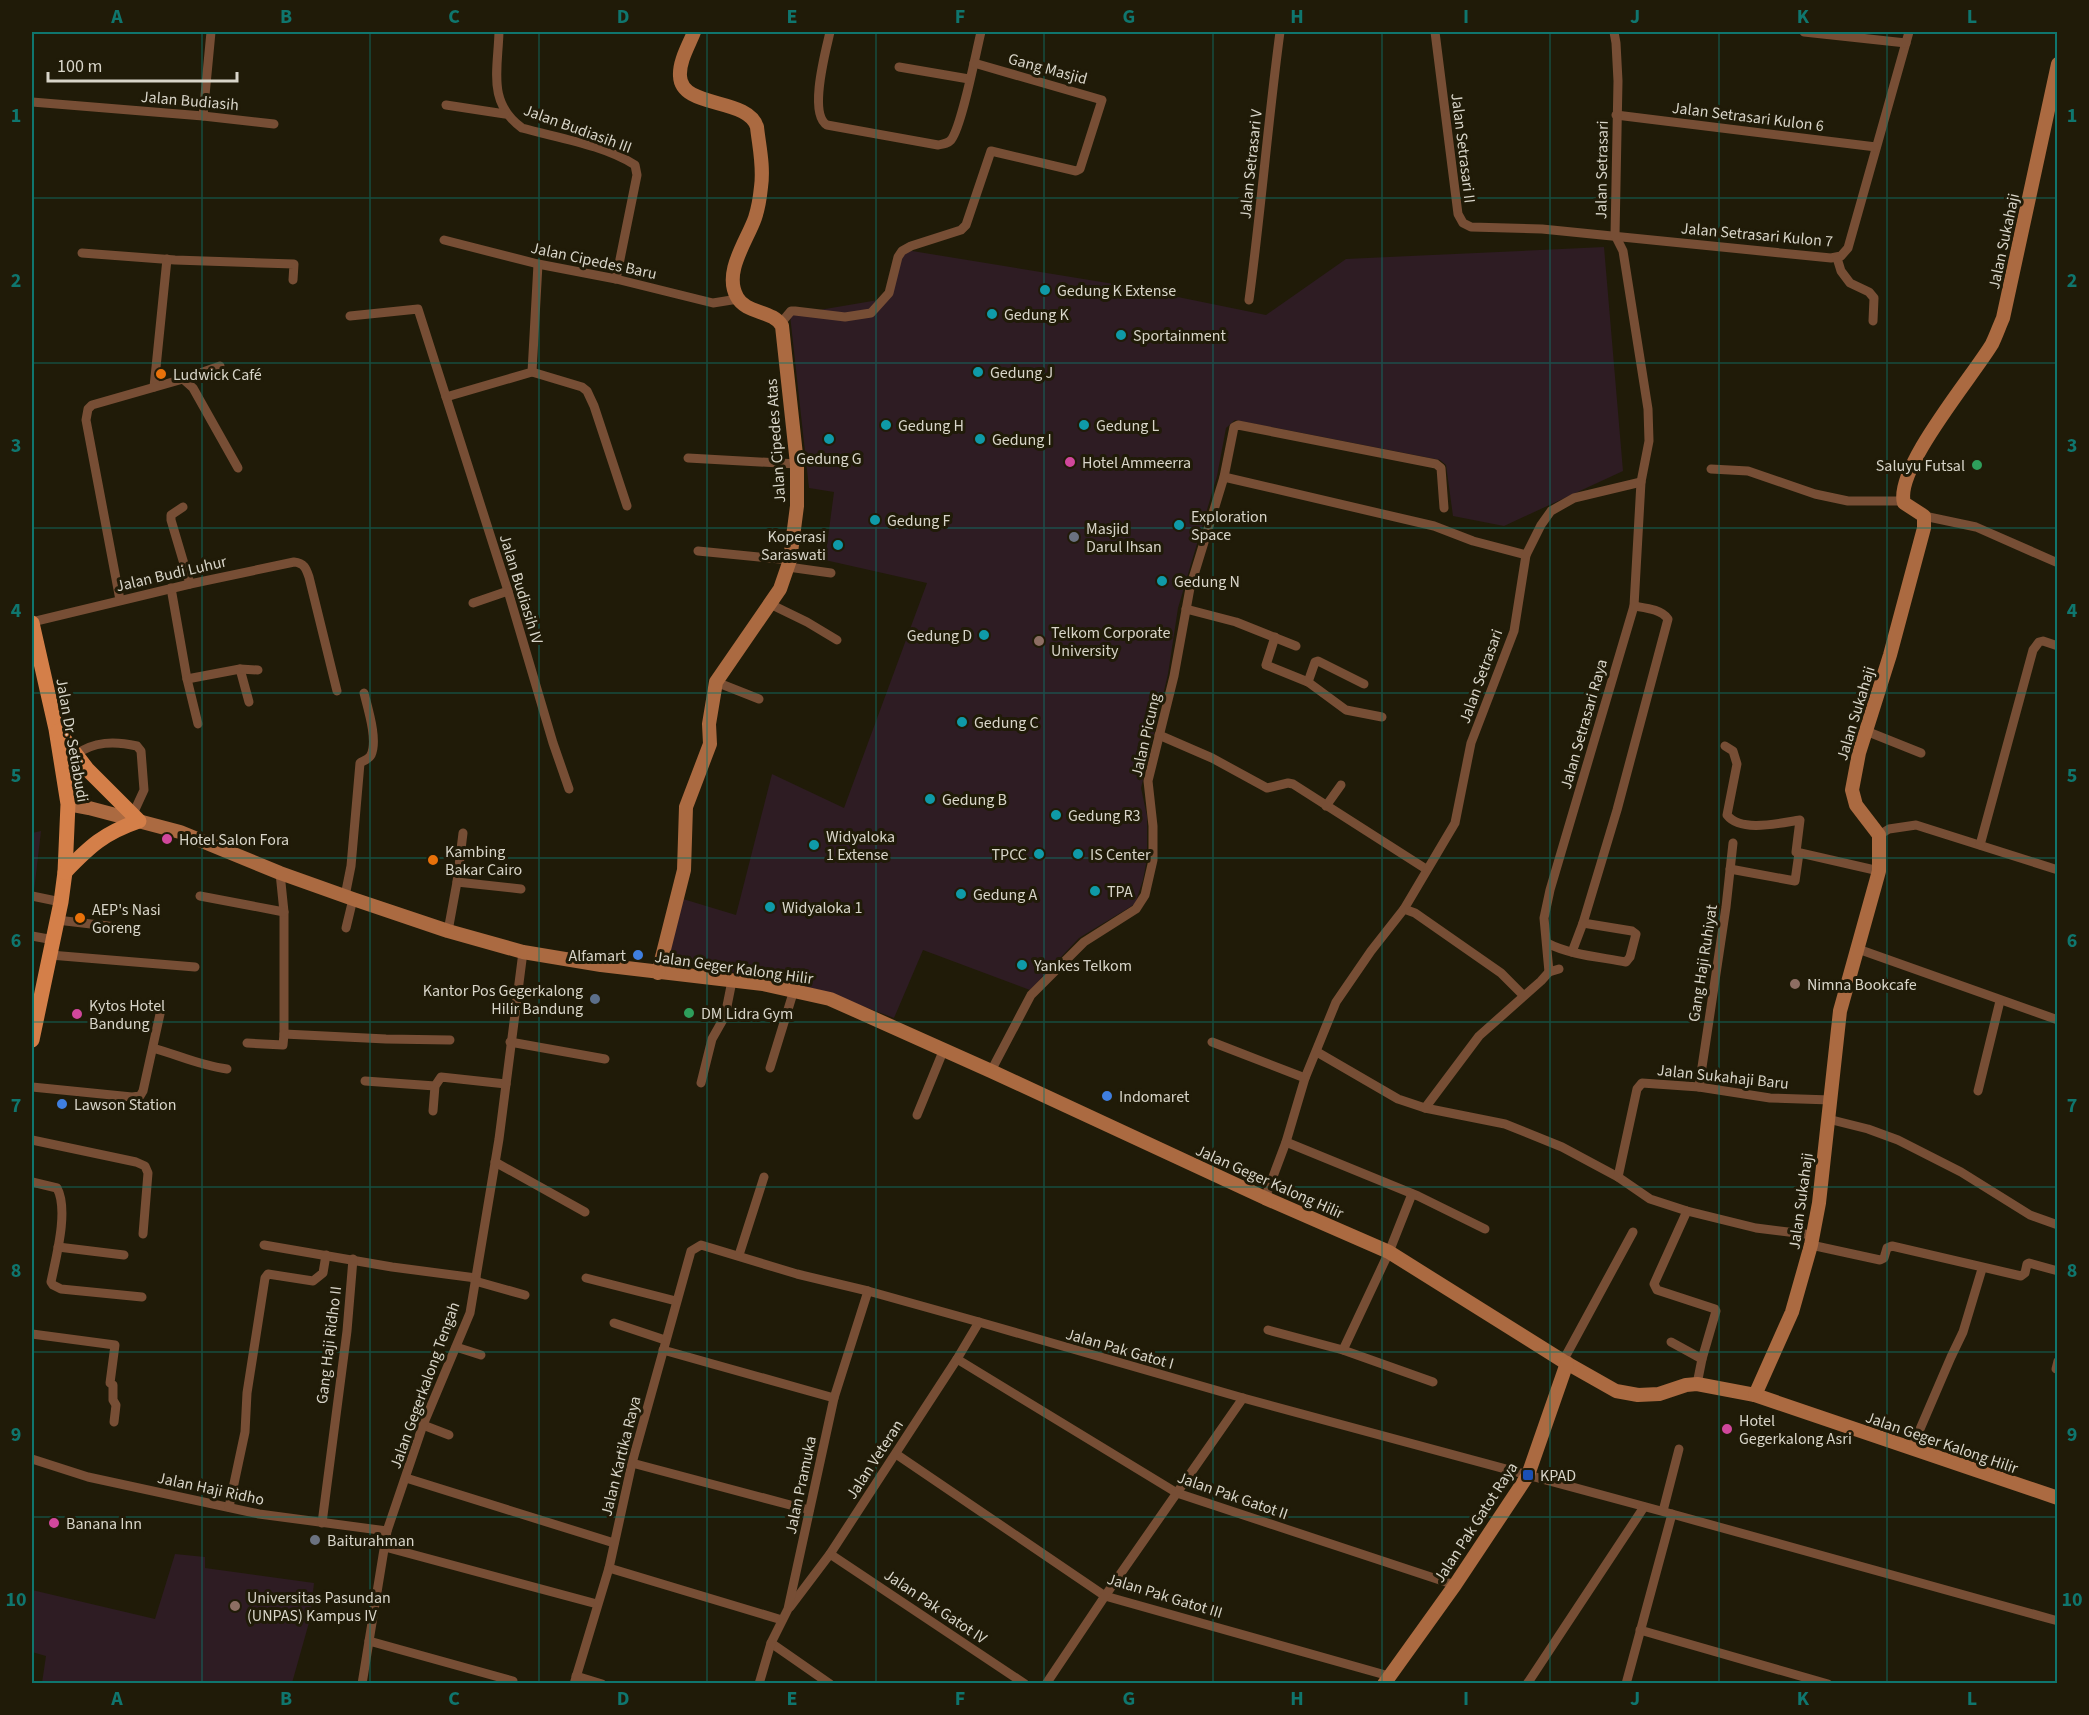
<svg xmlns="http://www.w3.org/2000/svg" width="2089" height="1715" font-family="'Source Sans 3',sans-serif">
<rect width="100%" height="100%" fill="#201b08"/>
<g fill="#2e1c23">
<polygon points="1604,247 1623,471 1504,526 1453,516 1446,465 1440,460 1235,420 1226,428 1217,476 1178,608 1168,674 1141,788 1147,816 1147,859 1143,880 1135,904 1079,938 1030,990 923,950 894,1018 820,990 667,959 683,899 736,915 772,774 844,808 927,583 825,560 834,492 809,488 790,315 884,299 900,249 1114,284 1266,315 1346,259"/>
<polygon points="41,831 32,908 32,833"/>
<polygon points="175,1554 205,1557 205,1568 314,1583 310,1619 292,1683 42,1683 46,1656 32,1652 32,1590 155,1619"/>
</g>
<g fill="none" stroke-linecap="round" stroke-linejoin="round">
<g stroke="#774e35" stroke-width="9">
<path d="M499 32C498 69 487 103 522 128 558 138 604 145 635 165L637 175 616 279"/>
<path d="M830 32C826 50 808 114 827 125L938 145C944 144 947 144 951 140 962 126 976 52 981 32"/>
<polyline points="1435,32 1458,214 1463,223 1471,227 1542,229 1831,258 1841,256 1848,248 1909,32"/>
<polyline points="1804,32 1906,43"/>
<polyline points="899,67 969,79"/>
<polyline points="32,102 203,116 274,124"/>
<polyline points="446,105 505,114"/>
<polyline points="1616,115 1876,147"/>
<polyline points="203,116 211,32"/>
<polyline points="444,240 538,264 616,279 713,303 738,299"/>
<polyline points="82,253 175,260 294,264 293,280"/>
<polyline points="1837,258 1841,271 1850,283 1869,292 1874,298 1873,321"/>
<path d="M1249 300C1261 211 1268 121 1280 32"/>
<polyline points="350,316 418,309 508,591 553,743 569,789"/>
<polyline points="781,323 791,311 795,311 845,317 871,313 889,293 898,257 902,251 911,246 961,230 966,225 991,151 1076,171 1080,169 1102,100 974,63"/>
<polyline points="532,372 582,387 587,391 594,406 627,506"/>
<polyline points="183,379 193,388 238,468"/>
<polyline points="154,387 167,259"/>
<polyline points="446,397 532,372 538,264"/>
<polyline points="688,458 797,464"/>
<polyline points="1711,469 1748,471 1815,494 1848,501 1903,501"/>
<polyline points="1224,477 1434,526 1473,541 1526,555"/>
<polyline points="183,507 171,515 171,520 190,584"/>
<polyline points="1924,516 1976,527 2058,563"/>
<polyline points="698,551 790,560"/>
<polyline points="788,567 831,573"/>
<polyline points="171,588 187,679 198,724"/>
<polyline points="120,600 86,420 88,409 92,405 183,379 220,366"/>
<polyline points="473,603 508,591"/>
<polyline points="770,604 807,622 837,640"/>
<polyline points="1186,609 1236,622 1296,646"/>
<path d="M32 622 190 584 294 562C304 563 306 568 309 577L337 691"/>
<polyline points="1275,637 1266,665 1308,682 1346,710 1382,717"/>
<polyline points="240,669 249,702"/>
<polyline points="187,679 240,669 258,670"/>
<polyline points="716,682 759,699"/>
<polyline points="1308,682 1315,662 1318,661 1364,684"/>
<polyline points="1866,731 1921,753"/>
<polyline points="1159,735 1212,758 1267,788 1288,783 1293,784 1426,869"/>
<path d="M1725 746 1733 751 1737 764 1727 815C1741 833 1780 823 1800 820L1796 852 1879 871"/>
<path d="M75 755C94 741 115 741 137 746L141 751 144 790 133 814"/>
<polyline points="1326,806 1341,785"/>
<polyline points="1879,835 1889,829 1916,825 2058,870"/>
<polyline points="1980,845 2033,650 2039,642 2043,641 2058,646"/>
<polyline points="1730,869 1795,881 1799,853"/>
<polyline points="280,873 284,912 284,1034 386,1039 450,1040"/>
<polyline points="457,882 521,889"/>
<polyline points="32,896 61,902"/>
<polyline points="200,896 284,912"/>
<path d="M345 896 351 866 360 763C363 761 369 759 371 755 378 740 368 709 364 693"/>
<polyline points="1404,909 1415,913 1501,973 1523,995"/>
<polyline points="57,920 125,928"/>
<polyline points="346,928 353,899"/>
<polyline points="448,931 457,882 463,833"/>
<polyline points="32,936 54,940"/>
<path d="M1547 943C1570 955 1600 957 1626 962L1630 957 1636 934 1632 931 1583 923 1617 810 1668 619C1661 609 1645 608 1634 606"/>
<polyline points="1858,949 2058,1020"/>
<polyline points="1572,952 1583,923"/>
<polyline points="50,955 195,967"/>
<polyline points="1549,972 1544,918 1550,890 1634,606 1641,482 1649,441 1648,409 1623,251 1615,235 1618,81 1616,43 1614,32"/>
<polyline points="510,1042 605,1059"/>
<polyline points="1212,1042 1305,1078"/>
<polyline points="247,1043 283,1045 284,1034"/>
<path d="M153 1048C178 1055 201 1066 227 1069"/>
<polyline points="1317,1052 1398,1099 1425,1108 1505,1124 1562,1147 1618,1177 1650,1199 1687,1211 1756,1228 1813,1235"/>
<polyline points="770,1068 794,990"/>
<polyline points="991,1071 1031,995 1084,942 1136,909 1145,895 1153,860 1153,826 1148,781 1174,676 1190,588 1224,477 1234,427 1238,425 1436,464 1441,468 1444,508"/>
<polyline points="365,1081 435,1086"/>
<polyline points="701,1083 712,1039 725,1016 732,981"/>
<polyline points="32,1087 132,1097 140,1096 143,1091 160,1014"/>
<polyline points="1699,1087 1726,907 1733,843"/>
<polyline points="1978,1091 2000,1001"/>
<polyline points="1425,1108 1479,1036 1541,981 1549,972 1559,969"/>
<polyline points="433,1111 435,1086 441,1077 506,1084"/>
<polyline points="917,1115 944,1049"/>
<polyline points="1828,1119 1868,1129 1898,1140 1961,1172 2030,1215 2058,1225"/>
<polyline points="32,1140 136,1162 145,1166 148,1173 143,1234"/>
<polyline points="1286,1142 1418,1196 1485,1229"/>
<polyline points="495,1162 585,1212"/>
<polyline points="1618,1177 1637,1089 1642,1083 1699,1087 1770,1098 1831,1100"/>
<path d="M32 1182 57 1188C69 1210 56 1257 51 1282L53 1285 61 1289 142 1297"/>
<polyline points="1265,1198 1286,1142 1305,1078 1336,1002 1371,951 1404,909 1455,823 1471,743 1514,631 1526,555 1541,525 1551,511 1574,498 1641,482"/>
<polyline points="1687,1211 1654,1284 1657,1290 1715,1309 1716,1311 1702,1359 1697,1384"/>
<polyline points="264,1245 392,1267 476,1278"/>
<polyline points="1811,1245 1880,1260 1884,1258 1887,1248 1892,1246 2021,1276 2025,1273 2027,1264 2029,1263 2058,1271"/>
<polyline points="58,1247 124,1255"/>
<polyline points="739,1255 764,1177"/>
<polyline points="586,1278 676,1301"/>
<polyline points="475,1281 525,1295"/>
<polyline points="614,1323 665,1340"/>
<polyline points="1268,1330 1343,1350 1433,1382"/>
<polyline points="32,1334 115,1345 110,1383 113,1385 113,1400 116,1405 114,1422"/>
<polyline points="1671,1342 1702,1359"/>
<polyline points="456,1347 481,1355"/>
<polyline points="663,1350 834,1398"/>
<polyline points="1343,1350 1389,1252 1412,1194"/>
<polyline points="957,1359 1177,1493 1455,1585"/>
<polyline points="1563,1361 1633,1232"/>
<polyline points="2056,1369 2058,1361"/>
<polyline points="423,1425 449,1435"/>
<polyline points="1911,1450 1951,1357 1963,1332 1982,1269"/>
<polyline points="896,1454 1105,1596 1389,1676"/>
<polyline points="32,1459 88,1477 259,1514 387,1531"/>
<polyline points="632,1463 809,1510"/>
<polyline points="406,1478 614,1543"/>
<polyline points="229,1507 245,1432 247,1393 265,1278 268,1274 313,1281 323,1273 326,1255"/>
<polyline points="1663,1511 1679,1449"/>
<polyline points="322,1523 347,1331 353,1259"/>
<polyline points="385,1547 597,1604"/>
<polyline points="830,1554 1025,1684"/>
<polyline points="609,1568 782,1620"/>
<polyline points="790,1607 830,1554 957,1359 979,1322"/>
<polyline points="1640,1630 1828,1684"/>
<polyline points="369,1641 513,1681"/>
<polyline points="771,1643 830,1684"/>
<polyline points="576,1676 602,1684"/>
<polyline points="362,1684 387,1531 423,1425 470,1313 499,1139 523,952"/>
<polyline points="574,1684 609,1568 632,1463 691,1251 701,1245 797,1274 868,1291 979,1322 1243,1398 1672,1514 2058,1621"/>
<polyline points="759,1684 771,1643 788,1609 834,1398 868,1291"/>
<polyline points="1046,1684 1105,1596 1243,1398"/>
<polyline points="1527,1684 1644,1507"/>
<polyline points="1626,1684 1672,1514"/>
</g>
<g stroke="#ab6a41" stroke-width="14">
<polyline points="68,804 89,808 180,832 280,873 353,899 448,931 523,952 601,965 763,984 830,999 991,1071 1265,1198 1389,1252 1563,1361 1616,1391 1638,1395 1659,1394 1686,1385 1697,1384 1755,1395 2058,1498"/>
<path d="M658 973 684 870 686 807 710 744 709 724 716 682 780 589 790 560 797 506V464L782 326C773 310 746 314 737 297 723 272 747 241 755 218 758 209 760 197 761 187 764 166 759 146 757 127 748 97 681 109 680 76 679 61 689 45 694 32"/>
<path d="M1755 1395 1792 1312 1811 1245 1819 1203 1840 1011 1879 871V835L1856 805 1852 790 1859 753 1890 655 1924 528V516L1904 503C1894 469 1973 376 1992 344 1996 336 1999 327 2003 318L2058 64"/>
<polyline points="1384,1684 1455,1585 1528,1475 1567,1363"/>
</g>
<g stroke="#d47f49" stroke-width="15">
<polyline points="32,623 56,729 68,804 65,872 61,902 32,1040"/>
<path d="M58 731 87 769 139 821C104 833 90 846 65 872"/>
</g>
</g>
<path fill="none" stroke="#0f766e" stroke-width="1.5" stroke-opacity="0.55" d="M202 32V1684M370 32V1684M539 32V1684M707 32V1684M876 32V1684M1044 32V1684M1213 32V1684M1382 32V1684M1550 32V1684M1719 32V1684M1887 32V1684M32 198H2058M32 363H2058M32 528H2058M32 693H2058M32 858H2058M32 1022H2058M32 1187H2058M32 1352H2058M32 1517H2058"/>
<g fill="#0f9aa8" stroke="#201b08" stroke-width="2">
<circle cx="1045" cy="290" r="6"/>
<circle cx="992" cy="314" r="6"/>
<circle cx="1121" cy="335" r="6"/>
<circle cx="978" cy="372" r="6"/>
<circle cx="886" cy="425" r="6"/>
<circle cx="1084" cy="425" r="6"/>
<circle cx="829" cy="439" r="6"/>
<circle cx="980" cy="439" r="6"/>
<circle cx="875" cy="520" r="6"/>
<circle cx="1179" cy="525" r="6"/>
<circle cx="838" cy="545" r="6"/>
<circle cx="1162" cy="581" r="6"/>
<circle cx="984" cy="635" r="6"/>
<circle cx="962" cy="722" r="6"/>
<circle cx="930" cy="799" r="6"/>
<circle cx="1056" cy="815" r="6"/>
<circle cx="814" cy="845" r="6"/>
<circle cx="1039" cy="854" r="6"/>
<circle cx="1078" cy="854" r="6"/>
<circle cx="1095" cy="891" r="6"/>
<circle cx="961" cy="894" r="6"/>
<circle cx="770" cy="907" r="6"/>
<circle cx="1022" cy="965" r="6"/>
</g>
<g fill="#e8710a" stroke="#201b08" stroke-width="2">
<circle cx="161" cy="374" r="6"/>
<circle cx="433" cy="860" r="6"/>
<circle cx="80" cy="918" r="6"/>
</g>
<g fill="#d1479c" stroke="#201b08" stroke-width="2">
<circle cx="1070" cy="462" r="6"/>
<circle cx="167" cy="839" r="6"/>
<circle cx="77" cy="1014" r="6"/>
<circle cx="1727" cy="1429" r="6"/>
<circle cx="54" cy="1523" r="6"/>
</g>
<g fill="#2e9e5b" stroke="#201b08" stroke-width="2">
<circle cx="1977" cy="465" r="6"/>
<circle cx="689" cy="1013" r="6"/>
</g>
<g fill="#6b7280" stroke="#201b08" stroke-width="2">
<circle cx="1074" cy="537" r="6"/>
<circle cx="315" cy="1540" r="6"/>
</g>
<g fill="#8d6e63" stroke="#201b08" stroke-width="2">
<circle cx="1039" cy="641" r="6"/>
<circle cx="1795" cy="984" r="6"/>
<circle cx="235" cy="1606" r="6"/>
</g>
<g fill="#3f7fe0" stroke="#201b08" stroke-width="2">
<circle cx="638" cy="955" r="6"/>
<circle cx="1107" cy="1096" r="6"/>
<circle cx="62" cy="1104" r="6"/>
</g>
<circle fill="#5c6f8a" stroke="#201b08" stroke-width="2" cx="595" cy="999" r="6"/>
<rect fill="#1a4fb4" stroke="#201b08" stroke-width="2" x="1522" y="1469" width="12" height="12" rx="3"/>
<g text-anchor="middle" stroke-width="6" stroke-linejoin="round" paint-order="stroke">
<g font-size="16" fill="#d8d5c9" stroke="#201b08">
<text transform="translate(1048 68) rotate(15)" y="6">Gang Masjid</text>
<text transform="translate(190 100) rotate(5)" y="6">Jalan Budiasih</text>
<text transform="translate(1748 116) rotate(7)" y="6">Jalan Setrasari Kulon 6</text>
<text transform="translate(578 128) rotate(20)" y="6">Jalan Budiasih III</text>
<text transform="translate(1464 148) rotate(83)" y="6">Jalan Setrasari II</text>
<text transform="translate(1250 164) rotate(-84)" y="6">Jalan Setrasari V</text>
<text transform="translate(1601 170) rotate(-89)" y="6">Jalan Setrasari</text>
<text transform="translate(1757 234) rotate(5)" y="6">Jalan Setrasari Kulon 7</text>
<text transform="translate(2003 241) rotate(-78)" y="6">Jalan Sukahaji</text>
<text transform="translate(594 260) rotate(12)" y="6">Jalan Cipedes Baru</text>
<text transform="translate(775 441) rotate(-94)" y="6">Jalan Cipedes Atas</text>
<text transform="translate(171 573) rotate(-13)" y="6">Jalan Budi Luhur</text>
<text transform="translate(522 589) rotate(73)" y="6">Jalan Budiasih IV</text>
<text transform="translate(1480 676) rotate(-70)" y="6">Jalan Setrasari</text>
<text transform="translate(1855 713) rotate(-73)" y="6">Jalan Sukahaji</text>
<text transform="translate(1583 724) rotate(-74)" y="6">Jalan Setrasari Raya</text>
<text transform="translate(1145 735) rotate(-77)" y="6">Jalan Picung</text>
<text transform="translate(73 740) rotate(80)" y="6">Jalan Dr. Setiabudi</text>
<text transform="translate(1702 963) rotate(-81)" y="6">Gang Haji Ruhiyat</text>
<text transform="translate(734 967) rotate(8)" y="6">Jalan Geger Kalong Hilir</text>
<text transform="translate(1723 1076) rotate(6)" y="6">Jalan Sukahaji Baru</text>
<text transform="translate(1270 1181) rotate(24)" y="6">Jalan Geger Kalong Hilir</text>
<text transform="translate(1800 1201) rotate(-82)" y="6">Jalan Sukahaji</text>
<text transform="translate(328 1345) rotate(-83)" y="6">Gang Haji Ridho II</text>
<text transform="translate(1120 1348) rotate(16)" y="6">Jalan Pak Gatot I</text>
<text transform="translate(424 1385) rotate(-70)" y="6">Jalan Gegerkalong Tengah</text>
<text transform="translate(1942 1442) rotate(19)" y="6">Jalan Geger Kalong Hilir</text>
<text transform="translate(620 1456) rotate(-76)" y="6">Jalan Kartika Raya</text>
<text transform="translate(874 1459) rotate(-57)" y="6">Jalan Veteran</text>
<text transform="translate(800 1485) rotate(-78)" y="6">Jalan Pramuka</text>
<text transform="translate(211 1488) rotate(12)" y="6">Jalan Haji Ridho</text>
<text transform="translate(1233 1495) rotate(19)" y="6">Jalan Pak Gatot II</text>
<text transform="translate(1475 1522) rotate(-57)" y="6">Jalan Pak Gatot Raya</text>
<text transform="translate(1165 1595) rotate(17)" y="6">Jalan Pak Gatot III</text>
<text transform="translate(936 1606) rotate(34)" y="6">Jalan Pak Gatot IV</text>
</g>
<g font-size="16" fill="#d8d5c9" stroke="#201b08" text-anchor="start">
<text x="1057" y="296">Gedung K Extense</text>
<text x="1004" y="320">Gedung K</text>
<text x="1133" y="341">Sportainment</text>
<text x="990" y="378">Gedung J</text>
<text x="173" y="380">Ludwick Café</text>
<text x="898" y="431">Gedung H</text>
<text x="1096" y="431">Gedung L</text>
<text x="992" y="445">Gedung I</text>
<text x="829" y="464" text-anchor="middle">Gedung G</text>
<text x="1082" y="468">Hotel Ammeerra</text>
<text x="1965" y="471" text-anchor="end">Saluyu Futsal</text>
<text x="1191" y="522">Exploration<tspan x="1191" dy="18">Space</tspan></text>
<text x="887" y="526">Gedung F</text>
<text x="1086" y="534">Masjid<tspan x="1086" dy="18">Darul Ihsan</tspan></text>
<text x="826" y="542" text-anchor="end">Koperasi<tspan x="826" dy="18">Saraswati</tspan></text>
<text x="1174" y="587">Gedung N</text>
<text x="1051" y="638">Telkom Corporate<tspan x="1051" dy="18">University</tspan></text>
<text x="972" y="641" text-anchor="end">Gedung D</text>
<text x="974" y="728">Gedung C</text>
<text x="942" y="805">Gedung B</text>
<text x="1068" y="821">Gedung R3</text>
<text x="826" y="842">Widyaloka<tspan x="826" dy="18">1 Extense</tspan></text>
<text x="179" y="845">Hotel Salon Fora</text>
<text x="445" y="857">Kambing<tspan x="445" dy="18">Bakar Cairo</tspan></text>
<text x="1027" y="860" text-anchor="end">TPCC</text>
<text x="1090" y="860">IS Center</text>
<text x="1107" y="897">TPA</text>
<text x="973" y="900">Gedung A</text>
<text x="782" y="913">Widyaloka 1</text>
<text x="92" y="915">AEP's Nasi<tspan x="92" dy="18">Goreng</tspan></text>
<text x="626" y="961" text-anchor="end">Alfamart</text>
<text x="1034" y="971">Yankes Telkom</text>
<text x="1807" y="990">Nimna Bookcafe</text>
<text x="583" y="996" text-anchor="end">Kantor Pos Gegerkalong<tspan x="583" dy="18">Hilir Bandung</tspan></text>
<text x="89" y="1011">Kytos Hotel<tspan x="89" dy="18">Bandung</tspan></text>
<text x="701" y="1019">DM Lidra Gym</text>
<text x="1119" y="1102">Indomaret</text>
<text x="74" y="1110">Lawson Station</text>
<text x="1739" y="1426">Hotel<tspan x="1739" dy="18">Gegerkalong Asri</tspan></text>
<text x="1540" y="1481">KPAD</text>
<text x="66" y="1529">Banana Inn</text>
<text x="327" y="1546">Baiturahman</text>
<text x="247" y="1603">Universitas Pasundan<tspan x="247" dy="18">(UNPAS) Kampus IV</tspan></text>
</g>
</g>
<rect width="2089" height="1715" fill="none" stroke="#201b08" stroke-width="66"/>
<path d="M48 72v9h189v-9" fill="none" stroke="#d8d5c9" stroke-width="3"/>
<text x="57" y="72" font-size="18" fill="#d8d5c9" stroke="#201b08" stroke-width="4.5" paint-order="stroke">100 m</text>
<rect x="33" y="33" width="2023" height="1649" fill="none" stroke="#0f766e" stroke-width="2"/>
<g font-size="20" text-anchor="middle" font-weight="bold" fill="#0f766e">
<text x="117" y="23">A</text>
<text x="286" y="23">B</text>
<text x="454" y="23">C</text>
<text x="623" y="23">D</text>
<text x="792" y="23">E</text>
<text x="960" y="23">F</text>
<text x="1129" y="23">G</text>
<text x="1297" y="23">H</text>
<text x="1466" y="23">I</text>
<text x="1635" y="23">J</text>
<text x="1803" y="23">K</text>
<text x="1972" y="23">L</text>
<text x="16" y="122">1</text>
<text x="2072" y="122">1</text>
<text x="16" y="287">2</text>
<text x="2072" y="287">2</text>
<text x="16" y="452">3</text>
<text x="2072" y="452">3</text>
<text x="16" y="617">4</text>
<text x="2072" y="617">4</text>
<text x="16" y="782">5</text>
<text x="2072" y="782">5</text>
<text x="16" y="947">6</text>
<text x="2072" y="947">6</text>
<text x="16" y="1112">7</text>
<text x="2072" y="1112">7</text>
<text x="16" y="1277">8</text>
<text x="2072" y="1277">8</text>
<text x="16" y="1441">9</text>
<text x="2072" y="1441">9</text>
<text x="16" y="1606">10</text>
<text x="2072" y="1606">10</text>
<text x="117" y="1705">A</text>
<text x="286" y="1705">B</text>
<text x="454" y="1705">C</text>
<text x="623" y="1705">D</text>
<text x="792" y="1705">E</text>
<text x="960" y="1705">F</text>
<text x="1129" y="1705">G</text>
<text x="1297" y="1705">H</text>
<text x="1466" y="1705">I</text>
<text x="1635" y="1705">J</text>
<text x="1803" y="1705">K</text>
<text x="1972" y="1705">L</text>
</g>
</svg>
